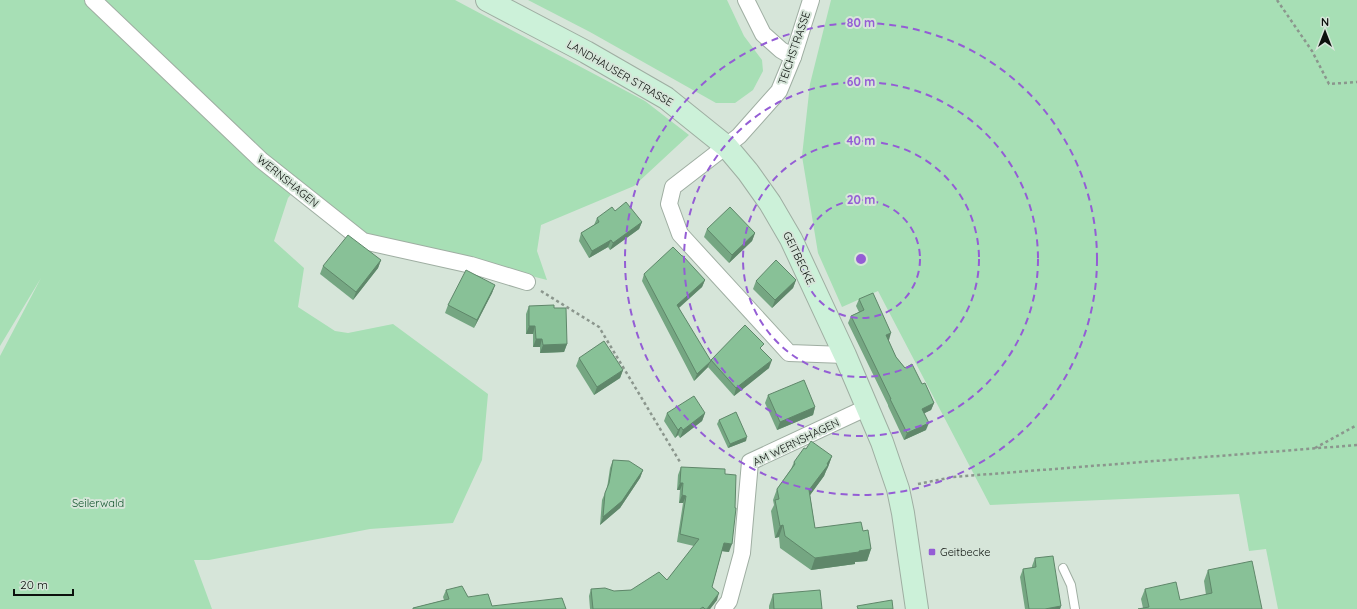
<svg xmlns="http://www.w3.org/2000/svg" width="1357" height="609" font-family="Quicksand,sans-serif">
<rect width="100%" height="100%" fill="#d6e5d9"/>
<g fill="#a7dfb5">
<polygon points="0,0 455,0 645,101 689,135 634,186 541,225 537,251 547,280 363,233 301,183 288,198 274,241 304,268 298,307 335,331 348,333 393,324 488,394 482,460 453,523 370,529 209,560 194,560 212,609 0,609 0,356 41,278 0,346"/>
<polygon points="528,0 727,0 744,36 762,60 763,71 753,90 735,103 716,103 590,32"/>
<polygon points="831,0 1357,0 1357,609 1278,609 1266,549 1249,551 1239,494 990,505 878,291 842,307 818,253 802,156 810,84"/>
</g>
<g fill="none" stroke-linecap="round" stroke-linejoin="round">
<defs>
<polyline id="lane" points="1063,568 1071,585 1075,609"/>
<g id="street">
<polyline points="93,0 261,160 363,241 471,265 527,282"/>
<polyline points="746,0 763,34 781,50 793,57"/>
<polyline points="811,0 793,57 779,91 739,136 673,187 669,204 680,234 789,353 845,355"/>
<polyline points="723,609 729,601 742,553 750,462 868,407"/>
</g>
<polyline id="secondary" points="487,0 586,52 666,98 727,147 748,172 770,203 791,239 845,355 882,442 898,489 903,513 917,609"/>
</defs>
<use href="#lane" stroke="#9faea2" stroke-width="10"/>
<use href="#street" stroke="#9faea2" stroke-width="18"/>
<use href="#secondary" stroke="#9faea2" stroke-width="24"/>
<g stroke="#8b968d" stroke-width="2.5" stroke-dasharray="3 3" stroke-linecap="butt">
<polyline points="1277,0 1312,51 1329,84 1357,82"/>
<polyline points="541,291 599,327 680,462"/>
<polyline points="1315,448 1357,425"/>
<polyline points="918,484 953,477 1357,445"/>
</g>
<use href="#lane" stroke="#fff" stroke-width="8"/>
<use href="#street" stroke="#fff" stroke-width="16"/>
<use href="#secondary" stroke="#ccf1d9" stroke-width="22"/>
</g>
<g fill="#75a682">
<polygon points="615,211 642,222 639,229 610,250 608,247 589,258 579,241 581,233 594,225 597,218"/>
<polygon points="707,229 755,233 752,241 729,263 704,237"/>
<polygon points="381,260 378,268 353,300 320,274 323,266"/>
<polygon points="644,274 705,280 702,287 679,308 708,367 694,381 642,281"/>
<polygon points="796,280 793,288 772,308 753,289 756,281"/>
<polygon points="495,285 492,293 474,328 445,313 448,305"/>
<polygon points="859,299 889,340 888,340 896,357 905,368 922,384 934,403 931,410 924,413 926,430 904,440 888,406 888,405 848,323 851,316 859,312 856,306"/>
<polygon points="529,306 554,308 567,344 564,352 540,353 540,347 533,347 533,334 526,334 526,314"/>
<polygon points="762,350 769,368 734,396 708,367 711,360"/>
<polygon points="579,358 623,370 620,378 594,395 576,366"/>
<polygon points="768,395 815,407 813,415 777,430 765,403"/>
<polygon points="667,413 705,413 702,421 680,438 678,435 675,438 664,421"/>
<polygon points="719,420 746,441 728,448 717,424"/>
<polygon points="806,449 832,456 828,467 826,471 824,476 810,495 815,528 863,531 871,549 867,561 855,562 855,564 811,570 780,548 779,537 775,538 771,511 774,505 773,500 777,489 791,469 794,462"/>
<polygon points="613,460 643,470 640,478 620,508 600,525 602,500 607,488 610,468"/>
<polygon points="681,467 725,474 729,552 722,551 712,587 717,600 710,609 590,609 589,596 591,589 614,591 631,590 667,580 694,546 677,542 683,503 679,503 680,490 677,490 678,475"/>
<polygon points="1035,558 1061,606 1060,609 1025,609 1020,577 1023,569 1032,568 1032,566"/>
<polygon points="1208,570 1262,609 1143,608 1141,599 1145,589 1180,600 1206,595 1204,581"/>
<polygon points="446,590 468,597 492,606 566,609 413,609 413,608 444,600 443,597"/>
<polygon points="773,594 822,609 769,609 769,606"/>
</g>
<g fill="#5f876a">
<polygon points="642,222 639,229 610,250 613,243"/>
<polygon points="755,233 752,241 729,263 732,255"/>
<polygon points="611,240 608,247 589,258 592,251"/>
<polygon points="381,260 378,268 353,300 356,292"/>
<polygon points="705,280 702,287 674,312 677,305"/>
<polygon points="796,280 793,288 772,308 775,300"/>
<polygon points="495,285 492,293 474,328 477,320"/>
<polygon points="529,326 535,326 533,334 526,334"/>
<polygon points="891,333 889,340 883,343 886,335"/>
<polygon points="536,339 542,339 540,347 533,347"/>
<polygon points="567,344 564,352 540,353 543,345"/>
<polygon points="772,360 769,368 734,396 736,388"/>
<polygon points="711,361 708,367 694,381 697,374"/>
<polygon points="623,370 620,378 594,395 597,387"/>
<polygon points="934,403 931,410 919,416 922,409"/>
<polygon points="815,407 813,415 777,430 780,422"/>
<polygon points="705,413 702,421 680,438 683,430"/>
<polygon points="929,423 926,430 904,440 907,433"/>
<polygon points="681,427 678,435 675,438 678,430"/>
<polygon points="747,437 746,441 728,448 730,444"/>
<polygon points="832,456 828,467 826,471 824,476 805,502 809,490"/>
<polygon points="643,470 640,478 620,508 600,525 603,517"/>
<polygon points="680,483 683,483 680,490 677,490"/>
<polygon points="682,495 686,496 683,503 679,503"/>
<polygon points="783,525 779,537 775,538 780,526"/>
<polygon points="724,543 732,544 729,552 721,551"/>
<polygon points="871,549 867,561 855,562 855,564 811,570 815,558"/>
<polygon points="719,593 717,600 710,609 707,609"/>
<polygon points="1061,606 1060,609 1045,609"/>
</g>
<g fill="#88c197" stroke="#5f876a">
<polygon points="626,202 642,222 613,243 611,240 592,251 581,233 599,222 597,218 612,207 615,211"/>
<polygon points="730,207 755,233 732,255 707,229"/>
<polygon points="348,235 381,260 356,292 323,266"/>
<polygon points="673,247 682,256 683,256 705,280 677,305 711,361 697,374 644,274"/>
<polygon points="776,260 796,280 775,300 756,281"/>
<polygon points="466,270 495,285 477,320 448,305"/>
<polygon points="873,293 891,333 886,335 896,357 905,368 912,364 922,384 925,383 934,403 922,409 929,423 907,433 890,399 891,399 851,316 864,310 859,299"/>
<polygon points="554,305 554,308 566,308 567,344 543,345 542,339 536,339 535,326 529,326 529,306"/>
<polygon points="745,325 764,344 760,348 772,360 736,388 711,360"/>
<polygon points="604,341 623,370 597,387 579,358"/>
<polygon points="804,380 815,407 780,422 768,395"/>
<polygon points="694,396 705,413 683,430 681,427 678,430 667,413"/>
<polygon points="736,412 747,437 730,444 719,420"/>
<polygon points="811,441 832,456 827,464 828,465 809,490 815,528 861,522 863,531 868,530 871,549 859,551 859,552 815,558 785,536 783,525 780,526 775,500 779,499 777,489 795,464 794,462 804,448 806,449"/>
<polygon points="613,460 629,461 643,470 622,501 603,517 605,493 609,483"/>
<polygon points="681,467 725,469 725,474 736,475 735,508 736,508 732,544 724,543 712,587 719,593 707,609 705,609 703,607 700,609 593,609 591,589 605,588 614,591 631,590 659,572 667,580 699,539 680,534 686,496 682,495 683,483 680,483"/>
<polygon points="1053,556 1061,606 1045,609 1029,609 1023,569 1036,567 1035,558"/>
<polygon points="1252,561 1262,609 1138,609 1149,607 1145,589 1176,582 1180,600 1212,593 1208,570"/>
<polygon points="462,586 468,597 488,594 492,606 562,598 566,609 413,609 413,608 449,599 446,590"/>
<polygon points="820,590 822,609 774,609 773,594"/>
<polygon points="892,600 893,609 858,609 857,606"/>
</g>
<g fill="none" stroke="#945dd5" stroke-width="2" stroke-dasharray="7 5">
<circle cx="861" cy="259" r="59"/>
<circle cx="861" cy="259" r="118"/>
<circle cx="861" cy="259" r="177"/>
<circle cx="861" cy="259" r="236"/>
</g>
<rect fill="#945dd5" stroke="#d6e5d9" stroke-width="1.5" x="928" y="548" width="8" height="8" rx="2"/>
<g text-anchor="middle" stroke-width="4" stroke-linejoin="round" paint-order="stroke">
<g font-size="11" fill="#0c110d" stroke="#d6e5d9">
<text transform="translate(794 48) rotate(-71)" y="4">TEICHSTRASSE</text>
<text transform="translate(620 73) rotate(30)" y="4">LANDHAUSER STRASSE</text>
<text transform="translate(288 181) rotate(39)" y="4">WERNSHAGEN</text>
<text transform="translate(799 258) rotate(64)" y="4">GEITBECKE</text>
<text transform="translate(796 442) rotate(-26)" y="4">AM WERNSHAGEN</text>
</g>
<g font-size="11" fill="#10522b" stroke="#d6e5d9">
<text x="98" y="507">Seilerwald</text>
</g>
<g font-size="11" fill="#0c110d" stroke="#d6e5d9" text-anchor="start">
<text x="940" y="556">Geitbecke</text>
</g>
</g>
<circle cx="861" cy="259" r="6" fill="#945dd5" stroke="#d6e5d9" stroke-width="2"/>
<g font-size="12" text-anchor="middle" font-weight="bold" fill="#945dd5" stroke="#d6e5d9" stroke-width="4" stroke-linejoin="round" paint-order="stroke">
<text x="861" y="27">80 m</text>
<text x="861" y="86">60 m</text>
<text x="861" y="145">40 m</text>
<text x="861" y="204">20 m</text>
</g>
<g transform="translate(1325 32)" stroke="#d6e5d9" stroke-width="3" paint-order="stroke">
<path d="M0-3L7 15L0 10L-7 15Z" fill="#0c110d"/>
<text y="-6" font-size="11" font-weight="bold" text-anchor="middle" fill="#0c110d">N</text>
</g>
<path d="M14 589v6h59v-6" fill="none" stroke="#0c110d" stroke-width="2"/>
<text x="20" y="589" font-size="12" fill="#0c110d" stroke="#d6e5d9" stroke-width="3" paint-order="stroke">20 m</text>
</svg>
